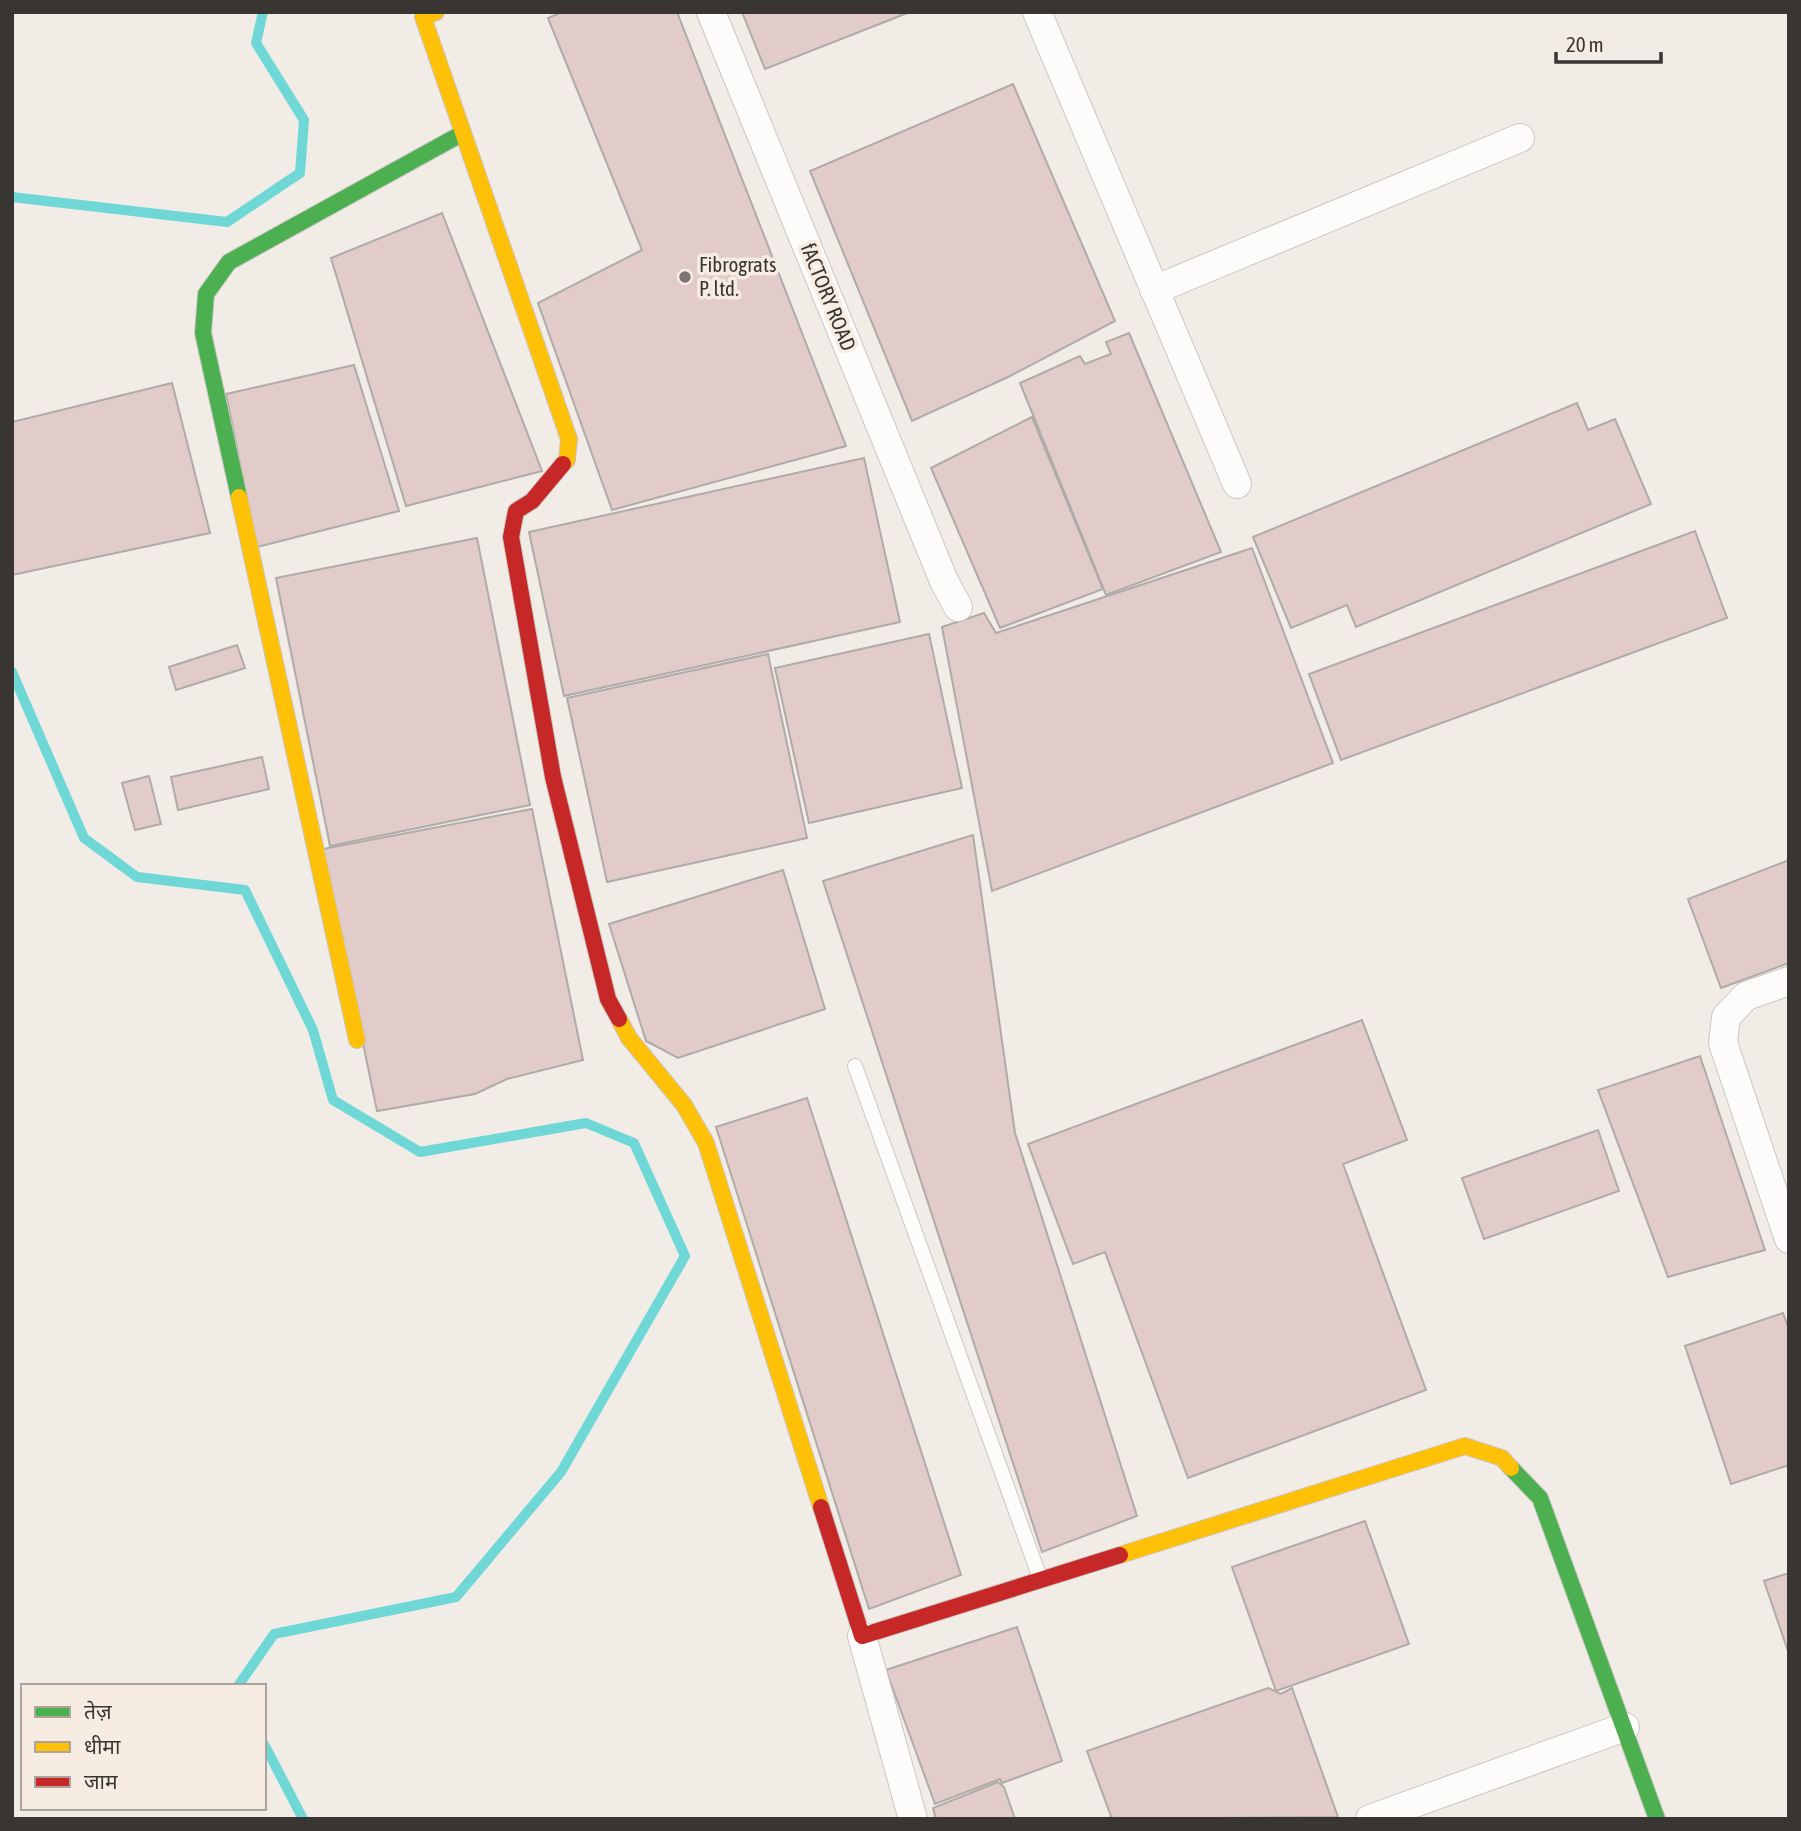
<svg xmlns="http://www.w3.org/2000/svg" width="1801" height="1831" font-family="'Asap Condensed','Noto Sans Devanagari',sans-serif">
<rect width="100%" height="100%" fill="#f2ece7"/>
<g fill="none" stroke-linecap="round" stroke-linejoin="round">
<g stroke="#6fd8d7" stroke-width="10">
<polyline points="12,197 227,222 300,173 304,120 256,43 263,12"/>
<polyline points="12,672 84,838 137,877 245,890 313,1030 333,1100 420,1152 586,1123 634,1143 685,1256 561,1472 456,1597 274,1634 238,1686"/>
<polyline points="264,1744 303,1819"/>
</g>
</g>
<g fill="#e2ccc9" stroke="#afaba8" stroke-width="2">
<polygon points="562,12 677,12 846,446 612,510 538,303 642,250 548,18"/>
<polygon points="742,12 910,12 765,69"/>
<polygon points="1013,84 1115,321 1008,377 912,421 810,171"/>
<polygon points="442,213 542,471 406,506 331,258"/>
<polygon points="1129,333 1221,552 1106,595 1020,383 1080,356 1085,364 1111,354 1106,342"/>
<polygon points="354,365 399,511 257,547 226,394"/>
<polygon points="172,383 210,533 12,575 12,422"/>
<polygon points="1577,403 1588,430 1615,419 1651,504 1356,627 1347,605 1291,628 1253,537"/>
<polygon points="1032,417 1103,589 1000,628 931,468"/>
<polygon points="864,458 900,622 564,696 529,532"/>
<polygon points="1695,531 1727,618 1341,760 1309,674"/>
<polygon points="477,538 530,805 330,846 276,578"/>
<polygon points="1252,548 1333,763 992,891 942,627 984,613 996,633"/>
<polygon points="929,634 962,788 809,823 775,668"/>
<polygon points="237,645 245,668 176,690 169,667"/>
<polygon points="768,654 807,838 607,882 567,698"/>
<polygon points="262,757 269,789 178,810 171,777"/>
<polygon points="149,776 161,824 135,830 122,783"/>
<polygon points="532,809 583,1060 507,1079 475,1094 377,1111 323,849"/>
<polygon points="973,835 1015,1133 1137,1516 1042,1552 823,881"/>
<polygon points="1789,860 1789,963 1721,988 1688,899"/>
<polygon points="783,870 825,1009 678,1058 646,1041 609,924"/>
<polygon points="1362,1020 1407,1140 1343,1164 1426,1390 1188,1478 1105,1252 1073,1264 1028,1144"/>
<polygon points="1700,1056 1765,1250 1668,1277 1598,1090"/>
<polygon points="807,1098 961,1575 869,1609 716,1127"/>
<polygon points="1598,1130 1619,1191 1484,1239 1462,1178"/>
<polygon points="1783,1313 1789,1330 1789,1465 1731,1484 1685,1346"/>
<polygon points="1365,1521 1409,1644 1276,1691 1232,1567"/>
<polygon points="1789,1573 1789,1654 1764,1581"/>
<polygon points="1017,1627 1062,1761 1002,1783 1000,1779 935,1804 886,1670"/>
<polygon points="1268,1688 1281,1694 1292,1688 1338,1817 1112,1819 1087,1751"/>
<polygon points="998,1782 1004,1787 1015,1819 936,1819 933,1808"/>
</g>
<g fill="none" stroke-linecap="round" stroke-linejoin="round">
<defs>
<polyline id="lane" points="855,1066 1040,1578"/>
<g id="street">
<polyline points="711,12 944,581 958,607"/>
<polyline points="1037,12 1237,484"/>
<polyline points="1154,290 1520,138"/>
<polyline points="1789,981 1746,996 1726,1017 1723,1043 1789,1239"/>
<polyline points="862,1636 913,1819"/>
<polyline points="1370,1819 1625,1727"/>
</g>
<g id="fast">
<polyline points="239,497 203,333 206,294 229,262 463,133"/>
<polyline points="1511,1468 1540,1498 1657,1819"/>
</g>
<g id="slow">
<polyline points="436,12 423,17 569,439 567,460 563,464"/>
<polyline points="239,497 357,1040"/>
<polyline points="619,1019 629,1038 684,1105 706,1143 821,1507"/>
<polyline points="1120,1555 1465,1446 1502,1458 1511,1468"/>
</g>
<g id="jam">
<polyline points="563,464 532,501 516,511 511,537 553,777 608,999 619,1019"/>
<polyline points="821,1507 862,1636 1120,1555"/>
</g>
</defs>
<use href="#lane" stroke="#cac6c2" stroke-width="16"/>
<use href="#street" stroke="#cac6c2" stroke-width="30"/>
<use href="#fast" stroke="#cac6c2" stroke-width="18"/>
<use href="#slow" stroke="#cac6c2" stroke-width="18"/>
<use href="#jam" stroke="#cac6c2" stroke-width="18"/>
<use href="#lane" stroke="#fdfcfb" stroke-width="14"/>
<use href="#street" stroke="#fdfcfb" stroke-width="28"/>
<use href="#fast" stroke="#4caf50" stroke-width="16"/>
<use href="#slow" stroke="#ffc107" stroke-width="16"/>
<use href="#jam" stroke="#c62828" stroke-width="16"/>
</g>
<circle fill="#7a7571" stroke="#f7ece2" stroke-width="2.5" cx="685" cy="277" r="7"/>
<g text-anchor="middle" stroke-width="7" stroke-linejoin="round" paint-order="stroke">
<g font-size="21" fill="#393532" stroke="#f7ece2" text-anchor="start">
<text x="699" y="272">Fibrograts<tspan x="699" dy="24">P. ltd.</tspan></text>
</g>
<g font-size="21" fill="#393532" stroke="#f7ece2">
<text transform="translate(828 297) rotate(68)" y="7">fACTORY ROAD</text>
</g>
</g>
<rect width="1801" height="1831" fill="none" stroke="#393532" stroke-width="28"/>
<rect x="21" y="1684" width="245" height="126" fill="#f7ece2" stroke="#aba39c" stroke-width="2"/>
<rect x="35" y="1707" width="35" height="10" fill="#4caf50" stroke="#aba39c" stroke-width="2"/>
<text x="84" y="1719" font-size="21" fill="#393532">तेज़</text>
<rect x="35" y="1742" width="35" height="10" fill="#ffc107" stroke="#aba39c" stroke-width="2"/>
<text x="84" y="1754" font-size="21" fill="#393532">धीमा</text>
<rect x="35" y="1777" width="35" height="10" fill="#c62828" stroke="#aba39c" stroke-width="2"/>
<text x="84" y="1789" font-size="21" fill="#393532">जाम</text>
<path d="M1556 52v10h105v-10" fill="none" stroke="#393532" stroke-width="3.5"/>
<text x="1566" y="52" font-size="21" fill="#393532" stroke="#f7ece2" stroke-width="5" paint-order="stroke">20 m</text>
</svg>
